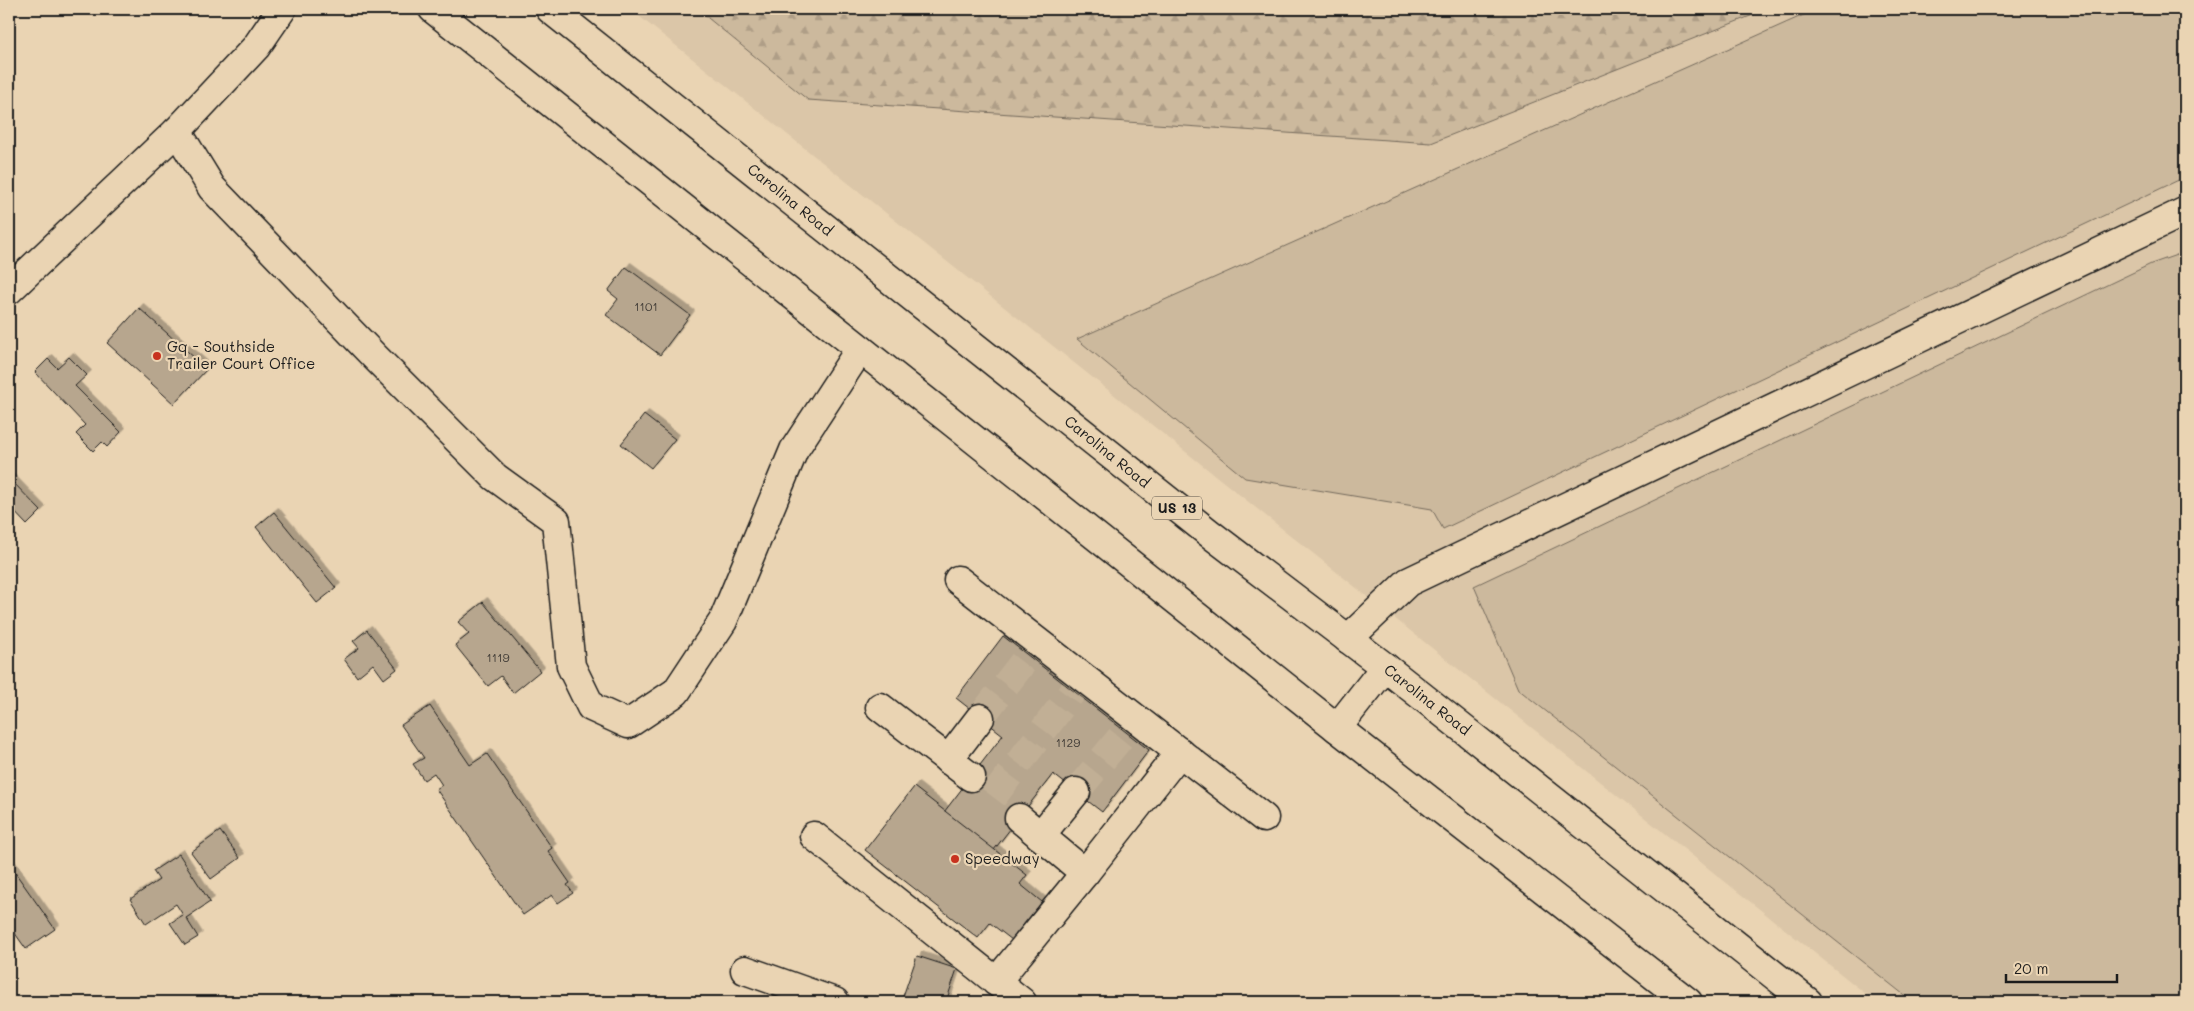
<svg xmlns="http://www.w3.org/2000/svg" width="2194" height="1011" font-family="Mali,sans-serif">
<defs>
<pattern id="forest-firs" width="22" height="20" patternUnits="userSpaceOnUse" patternTransform="scale(1.25)"><rect width="22" height="20" fill="#ccb99d"/><path d="M5 1l3.5 6h-7zM16 11l3.5 6h-7z" fill="#af9e87"/></pattern>
<filter id="shadow"><feDropShadow dx="4.5" dy="-4.5" stdDeviation="0" flood-color="#0004"/></filter>
</defs>
<rect width="100%" height="100%" fill="#ead4b3"/>
<filter id="ink" filterUnits="userSpaceOnUse"><feTurbulence type="fractalNoise" baseFrequency=".02" numOctaves="2"/><feDisplacementMap in="SourceGraphic" scale="10" xChannelSelector="R" yChannelSelector="G"/><feConvolveMatrix kernelMatrix="1 2 1 2 8 2 1 2 1" color-interpolation-filters="sRGB"/></filter>
<g filter="url(#ink)">
<polygon fill="#dbc6a8" points="630,9 2185,9 2185,1002 1876,1002"/>
<g fill="#ccb99d" stroke="#746a5c">
<polygon points="1817,9 2185,9 2185,177 1443,529 1432,509 1245,478 1077,339"/>
<polygon points="2185,252 2185,1002 1913,1002 1518,689 1474,586 2151,264"/>
</g>
<polygon fill="url(#forest-firs)" stroke="#746a5c" points="697,9 1768,9 1431,143 808,100"/>
<g fill="#b7a68e" stroke="#1c1c1c" filter="url(#shadow)">
<polygon points="626,267 690,315 660,355 606,315 618,299 608,291"/>
<polygon points="139,308 207,369 174,404 107,343"/>
<polygon points="69,357 87,375 75,386 121,432 107,447 102,442 93,451 76,434 85,425 35,372 48,359 57,368"/>
<polygon points="644,415 675,439 651,468 621,444"/>
<polygon points="9,478 41,511 27,525 9,506"/>
<polygon points="274,512 336,588 317,603 256,527"/>
<polygon points="483,602 540,671 513,693 501,676 488,686 455,645 469,634 458,622"/>
<polygon points="367,630 397,669 384,679 373,664 357,677 344,659 359,648 353,641"/>
<polygon points="1003,636 1149,750 1102,812 1053,774 990,855 941,816 1003,735 956,698"/>
<polygon points="430,706 470,765 487,754 552,848 548,851 570,883 567,885 573,893 558,903 552,895 523,915 436,789 442,785 434,773 424,780 413,764 424,758 401,725"/>
<polygon points="914,787 1027,875 1020,884 1042,902 1012,940 990,923 978,938 865,850"/>
<polygon points="220,831 240,858 211,879 191,852"/>
<polygon points="179,854 210,902 186,918 198,937 185,945 170,923 183,915 176,904 146,924 130,899 159,880 153,871"/>
<polygon points="9,864 55,929 26,949 9,925"/>
<polygon points="917,956 957,969 946,1002 901,1002"/>
</g>
<g fill="none" stroke-linecap="round" stroke-linejoin="round">
<g stroke="#c1af95" stroke-width="28" stroke-dasharray="28 14" stroke-linecap="butt">
<polyline points="980,718 1028,656"/>
<polyline points="1076,792 1125,732"/>
<polyline points="993,797 1073,691"/>
</g>
<defs>
<g id="minor">
<polyline points="177,131 212,188 374,356 495,477 556,521 571,666 591,707 628,724 676,692 723,621 794,450 860,349"/>
<polyline points="9,290 177,131 256,47 282,9"/>
<polyline points="958,580 1264,818"/>
<polyline points="1348,639 1408,582 2184,212"/>
<polyline points="880,707 971,777"/>
<polyline points="948,760 980,718"/>
<polyline points="814,836 1022,1002"/>
<polyline points="1040,836 1076,792"/>
<polyline points="1085,873 1180,752"/>
<polyline points="745,970 835,1002"/>
<polyline points="996,982 1085,873 1019,818"/>
</g>
<g id="highway">
<polyline points="433,9 1337,728 1688,1002"/>
<polyline points="550,9 1209,533 1385,667 1808,1002"/>
<polyline points="1337,728 1385,667"/>
</g>
</defs>
<use href="#minor" stroke="#1c1c1c" stroke-width="31"/>
<use href="#highway" stroke="#1c1c1c" stroke-width="31"/>
<use href="#minor" stroke="#ead4b3" stroke-width="28"/>
<use href="#highway" stroke="#ead4b3" stroke-width="28"/>
</g>
</g>
<g fill="#c8321e" stroke="#ead4b3" stroke-width="2">
<circle cx="157" cy="356" r="5"/>
<circle cx="955" cy="859" r="5"/>
</g>
<g text-anchor="middle" stroke-width="4.5" stroke-linejoin="round" paint-order="stroke">
<g font-size="12" fill="#433e38">
<text x="646" y="311">1101</text>
<text x="498" y="662">1119</text>
<text x="1068" y="747">1129</text>
</g>
<rect fill="#ead4b3" stroke="#5a5349" stroke-width="1" x="1152" y="496.5" width="50" height="23" rx="4"/>
<g font-size="14" font-weight="bold" fill="#1c1c1c">
<text x="1177" y="513">US 13</text>
</g>
<g font-size="15" fill="#1c1c1c" stroke="#ead4b3">
<text transform="translate(790 200) rotate(39)" y="5">Carolina Road</text>
<text transform="translate(1107 452) rotate(39)" y="5">Carolina Road</text>
<text transform="translate(1427 700) rotate(38)" y="5">Carolina Road</text>
</g>
<g font-size="15" fill="#1c1c1c" stroke="#ead4b3" text-anchor="start">
<text x="167" y="352">Gq - Southside<tspan x="167" dy="17">Trailer Court Office</tspan></text>
<text x="965" y="864">Speedway</text>
</g>
</g>
<rect width="2194" height="1011" fill="none" stroke="#ead4b3" stroke-width="30"/>
<rect x="15" y="15" width="2164" height="981" fill="none" stroke="#1c1c1c" stroke-width="2" filter="url(#ink)"/>
<path d="M2006 974v8h111v-8" fill="none" stroke="#1c1c1c" stroke-width="2.5"/>
<text x="2014" y="974" font-size="15" fill="#1c1c1c" stroke="#ead4b3" stroke-width="4" paint-order="stroke">20 m</text>
</svg>
